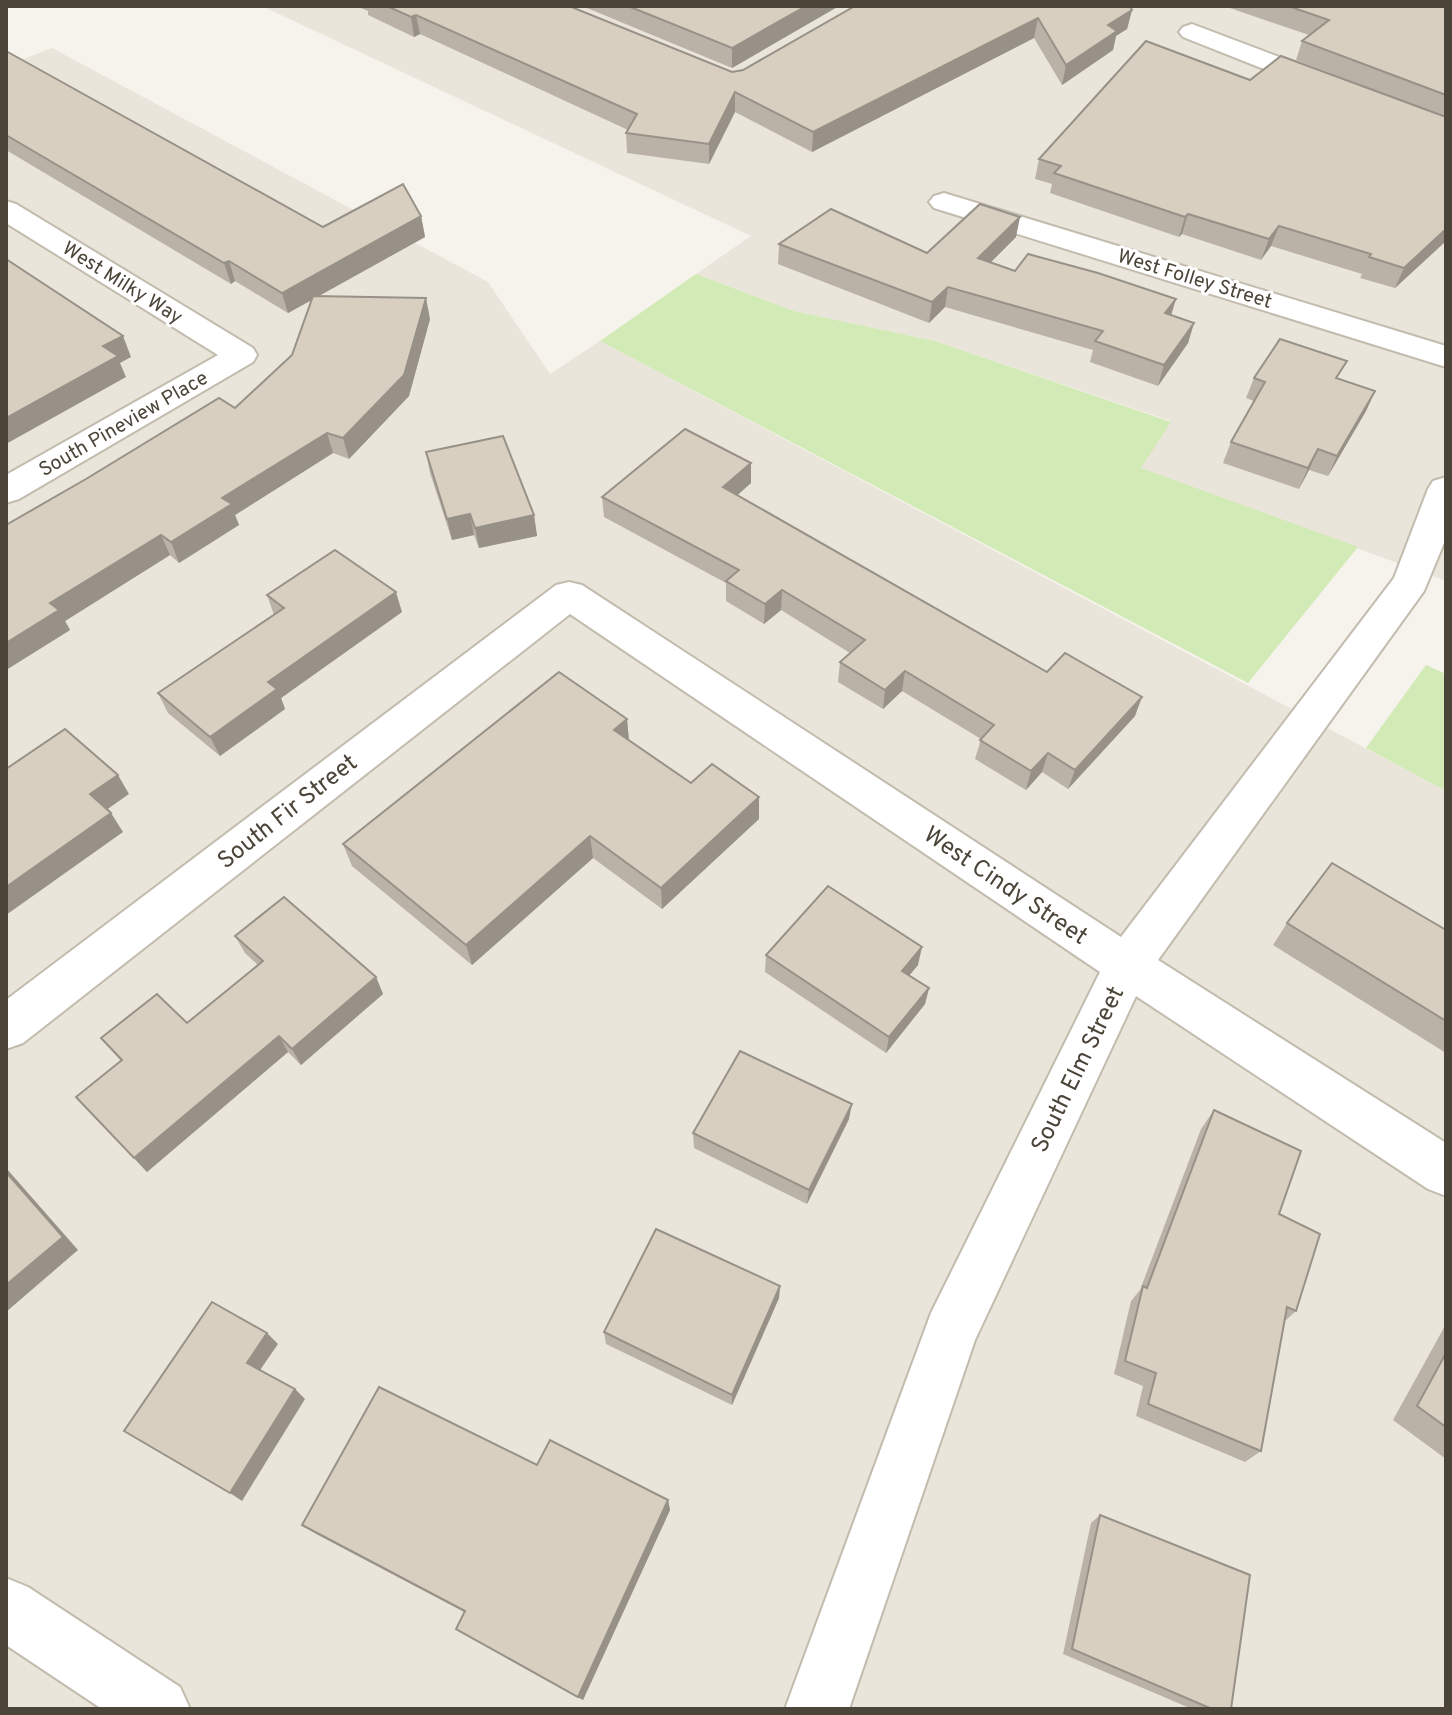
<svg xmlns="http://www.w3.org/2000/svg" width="1452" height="1715" font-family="Overpass,sans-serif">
<rect width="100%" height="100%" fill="#f6f3ec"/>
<g fill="#eae5da">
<polygon points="262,6 1446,6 1446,581 1140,468 1171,421 935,341 794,311 696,274 751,236"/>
<polygon points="52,48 488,282 550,374 600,341 1446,791 1446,1709 6,1709 6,66"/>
</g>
<g fill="#d2eab5">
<polygon points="696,274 794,311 935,341 1171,422 1141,468 1358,547 1248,683 600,341"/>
<polygon points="1426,665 1446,674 1446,791 1366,748"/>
</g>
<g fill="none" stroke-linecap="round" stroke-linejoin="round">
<defs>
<g id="minor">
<polygon points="1192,24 1337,79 1341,85 1337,91 1319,91 1183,37 1179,32 1183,27"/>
<polygon points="944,193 1446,346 1446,367 934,208 929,202 934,196"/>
<polygon points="6,201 16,204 253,348 257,355 253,362 19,499 6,503 6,475 218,355 6,223"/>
<polygon points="1446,477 1446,538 1424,591 1158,960 1446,1143 1446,1196 1428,1189 1136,996 975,1340 849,1709 785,1709 931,1313 1100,972 570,614 23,1043 6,1049 6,1000 556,585 569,582 582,585 1121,937 1394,578 1428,489 1433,481"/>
<polygon points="6,1578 28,1587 180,1687 190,1709 102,1709 6,1645"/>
</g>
</defs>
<use href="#minor" stroke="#c2bbae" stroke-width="4"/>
<use href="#minor" fill="#fff" fill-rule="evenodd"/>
</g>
<g fill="#bab2a6">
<polygon points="356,6 569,6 732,72 743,70 855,6 1132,10 1127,29 1116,36 1113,50 1062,85 1034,38 812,152 735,112 709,164 627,153 626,133 628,130 420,34 414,37 368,15 368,11"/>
<polygon points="582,6 839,6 732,68"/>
<polygon points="1224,6 1446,6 1446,241 1395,288 1360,278 1362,274 1271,246 1261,260 1182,234 1179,237 1050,193 1052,184 1035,179 1039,159 1250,80 1408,103 1296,60 1302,41 1309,35"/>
<polygon points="6,51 323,227 421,216 425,237 319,296 430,319 409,396 349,459 333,453 235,515 239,525 179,563 170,555 65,621 70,630 6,670 6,525 235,408 292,355 312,300 288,313 235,281 231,284 6,150"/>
<polygon points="1016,237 991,262 1015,271 1171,315 1194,323 1188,343 1158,386 1090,362 1093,350 945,307 929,323 778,264 779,244 927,253"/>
<polygon points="1254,378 1339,379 1375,391 1366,411 1328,476 1309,470 1299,489 1223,463 1231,442 1254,401 1246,398"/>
<polygon points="426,452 534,515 537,536 479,548 474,535 452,540 430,473"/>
<polygon points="751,483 738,495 1047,672 1135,716 1068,789 1042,772 1026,790 975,759 981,739 902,691 883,709 838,682 840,662 850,653 781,610 764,624 726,601 726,583 604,517 602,497"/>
<polygon points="267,595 402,612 281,698 285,709 220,756 168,713 158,693 274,615"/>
<polygon points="627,719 629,740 691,783 759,819 662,909 593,858 472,965 352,866 343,844"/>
<polygon points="1287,923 1446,930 1446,1053 1273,945"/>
<polygon points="235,936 376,977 383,994 301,1065 288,1052 147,1172 76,1097 121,1061 101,1038 187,1023 258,965 245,953"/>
<polygon points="766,955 918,965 909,975 929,988 925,1004 886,1053 765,972"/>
<polygon points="1214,1110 1279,1214 1296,1311 1285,1321 1261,1451 1245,1462 1136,1416 1143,1386 1114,1374 1131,1301 1140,1290 1201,1129"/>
<polygon points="849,1119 807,1204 694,1148 693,1133"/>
<polygon points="780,1286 779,1298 732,1405 606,1344 604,1332"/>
<polygon points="1446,1324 1446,1459 1393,1420"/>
<polygon points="537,1465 668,1500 670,1510 583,1700 456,1629 464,1612 316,1534 302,1525"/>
<polygon points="1100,1515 1231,1709 1192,1709 1063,1654 1091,1523"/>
</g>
<g fill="#979187">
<polygon points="806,6 839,6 732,68 732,48"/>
<polygon points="1132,10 1127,29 1116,36 1113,50 1062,85 1066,65 1108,25"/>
<polygon points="416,15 420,34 414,37 411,17"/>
<polygon points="1038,18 1034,38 812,152 813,132"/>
<polygon points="735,92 735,112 709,164 709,144"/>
<polygon points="1188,214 1182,234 1179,237 1185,217"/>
<polygon points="421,216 425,237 288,313 282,293"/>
<polygon points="1020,217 1016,237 975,278 978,258"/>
<polygon points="1279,226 1271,246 1261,260 1269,239"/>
<polygon points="1446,229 1446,241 1395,288 1404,268"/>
<polygon points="229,261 235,281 231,284 224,263"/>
<polygon points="948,287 945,307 929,323 932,302"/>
<polygon points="426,298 430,319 409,396 349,459 343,438"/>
<polygon points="1176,299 1170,319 1165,313"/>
<polygon points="1194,323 1188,343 1158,386 1164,365"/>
<polygon points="123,336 131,357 120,363 126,377 6,444 6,418 103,346"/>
<polygon points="1375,391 1366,411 1328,476 1337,456"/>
<polygon points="327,433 333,453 235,515 239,525 179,563 171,542 222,498"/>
<polygon points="1318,449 1309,470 1299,489 1308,468"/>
<polygon points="751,463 751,483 723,507 723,487"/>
<polygon points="470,514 474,535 452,540 447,519"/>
<polygon points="534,515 537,536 479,548 475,528"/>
<polygon points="161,535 170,555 65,621 70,630 6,670 6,643 50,603"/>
<polygon points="782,590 781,610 764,624 765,604"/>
<polygon points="396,592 402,612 281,698 285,709 220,756 210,737 268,682"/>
<polygon points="905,671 902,691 883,709 885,690"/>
<polygon points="1142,697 1135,716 1068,789 1075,770"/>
<polygon points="627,719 629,742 614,730"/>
<polygon points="1048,753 1042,772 1026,790 1031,771"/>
<polygon points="118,775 129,794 102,813 90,794"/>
<polygon points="759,797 759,819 662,909 661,888"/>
<polygon points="111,813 123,832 6,915 6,887"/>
<polygon points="590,836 593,858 472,965 466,945"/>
<polygon points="922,947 918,965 899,988 902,971"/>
<polygon points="376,977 383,994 301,1065 292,1049"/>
<polygon points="929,988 925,1004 886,1053 889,1037"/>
<polygon points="279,1036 288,1052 147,1172 134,1158"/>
<polygon points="852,1104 849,1119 807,1204 809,1190"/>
<polygon points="6,1168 78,1250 6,1312"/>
<polygon points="780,1286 779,1298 732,1405 732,1395"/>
<polygon points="267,1333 278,1344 258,1373 247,1363"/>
<polygon points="295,1389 305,1399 242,1501 230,1493"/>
<polygon points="668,1500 670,1510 583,1700 578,1697"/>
</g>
<g fill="#d8cfc1" stroke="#979187" stroke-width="2">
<polygon points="387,6 569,6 732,72 743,70 855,6 1130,6 1132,10 1108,25 1117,31 1066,65 1038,18 813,132 735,92 709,144 626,133 637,114 416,15 411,17"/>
<polygon points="628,6 806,6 732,48"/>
<polygon points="1288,6 1446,6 1446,95 1302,41 1329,20"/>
<polygon points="1146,41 1250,80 1281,56 1446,117 1446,229 1404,268 1369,257 1371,254 1279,226 1269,239 1188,214 1185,217 1054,173 1061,166 1039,159"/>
<polygon points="6,51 323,227 403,184 421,216 282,293 229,261 224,263 6,135"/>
<polygon points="980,204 1020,217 978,258 1015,271 1028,254 1098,273 1176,299 1165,313 1194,323 1164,365 1095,341 1103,331 948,287 932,302 779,244 831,209 927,253"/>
<polygon points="6,259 123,336 103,346 118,356 6,418"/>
<polygon points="313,296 426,298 404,375 343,438 327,433 222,498 232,504 171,542 161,535 50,603 59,610 6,643 6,525 86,479 219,398 235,408 292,355"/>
<polygon points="1280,339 1347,361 1336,378 1375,391 1337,456 1318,449 1308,468 1231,442 1265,382 1254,378"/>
<polygon points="685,429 751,463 723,487 1047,672 1065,653 1142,697 1075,770 1048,753 1031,771 980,740 994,725 905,671 885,690 840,662 865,640 782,590 765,604 726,581 739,570 602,497"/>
<polygon points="503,436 534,515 475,528 470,514 447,519 426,452"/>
<polygon points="335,550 396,592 268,682 277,689 210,737 158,693 284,608 267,595"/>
<polygon points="559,672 627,719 614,730 691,783 712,764 759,797 661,888 590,836 466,945 343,844"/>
<polygon points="65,729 118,775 90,794 111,813 6,887 6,769"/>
<polygon points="1332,863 1446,930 1446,1021 1287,923"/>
<polygon points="828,886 922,947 902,971 929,988 889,1037 766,955"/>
<polygon points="284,897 376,977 292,1049 279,1036 134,1158 76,1097 122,1060 101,1038 157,994 187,1023 263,961 235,936"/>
<polygon points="740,1051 852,1104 809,1190 693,1133"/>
<polygon points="1214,1110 1301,1151 1279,1214 1320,1234 1296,1311 1287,1307 1261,1451 1148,1404 1156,1373 1125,1361 1143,1286 1147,1288"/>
<polygon points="6,1172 63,1237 6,1285"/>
<polygon points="656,1229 780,1286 732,1395 604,1332"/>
<polygon points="212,1302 267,1333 247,1363 295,1389 230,1493 124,1431"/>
<polygon points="1446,1353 1446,1427 1417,1406"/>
<polygon points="379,1387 537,1465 550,1440 668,1500 578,1697 456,1629 465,1611 302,1525"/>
<polygon points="1100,1515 1250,1575 1231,1709 1212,1709 1072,1649"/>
</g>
<g text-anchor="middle" stroke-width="6" stroke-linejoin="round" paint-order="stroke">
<g font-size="20" fill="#4b4439" stroke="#fff">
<text transform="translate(1195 278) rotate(17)" y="7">West Folley Street</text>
<text transform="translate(123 282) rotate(32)" y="7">West Milky Way</text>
<text transform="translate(123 423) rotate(-30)" y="7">South Pineview Place</text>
</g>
<g font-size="24" fill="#4b4439" stroke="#fff">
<text transform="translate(287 811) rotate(-38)" y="8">South Fir Street</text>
<text transform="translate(1006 885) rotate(34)" y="8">West Cindy Street</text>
<text transform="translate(1077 1069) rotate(-64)" y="8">South Elm Street</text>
</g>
</g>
<rect width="1452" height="1715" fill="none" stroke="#4b4439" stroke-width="16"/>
</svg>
